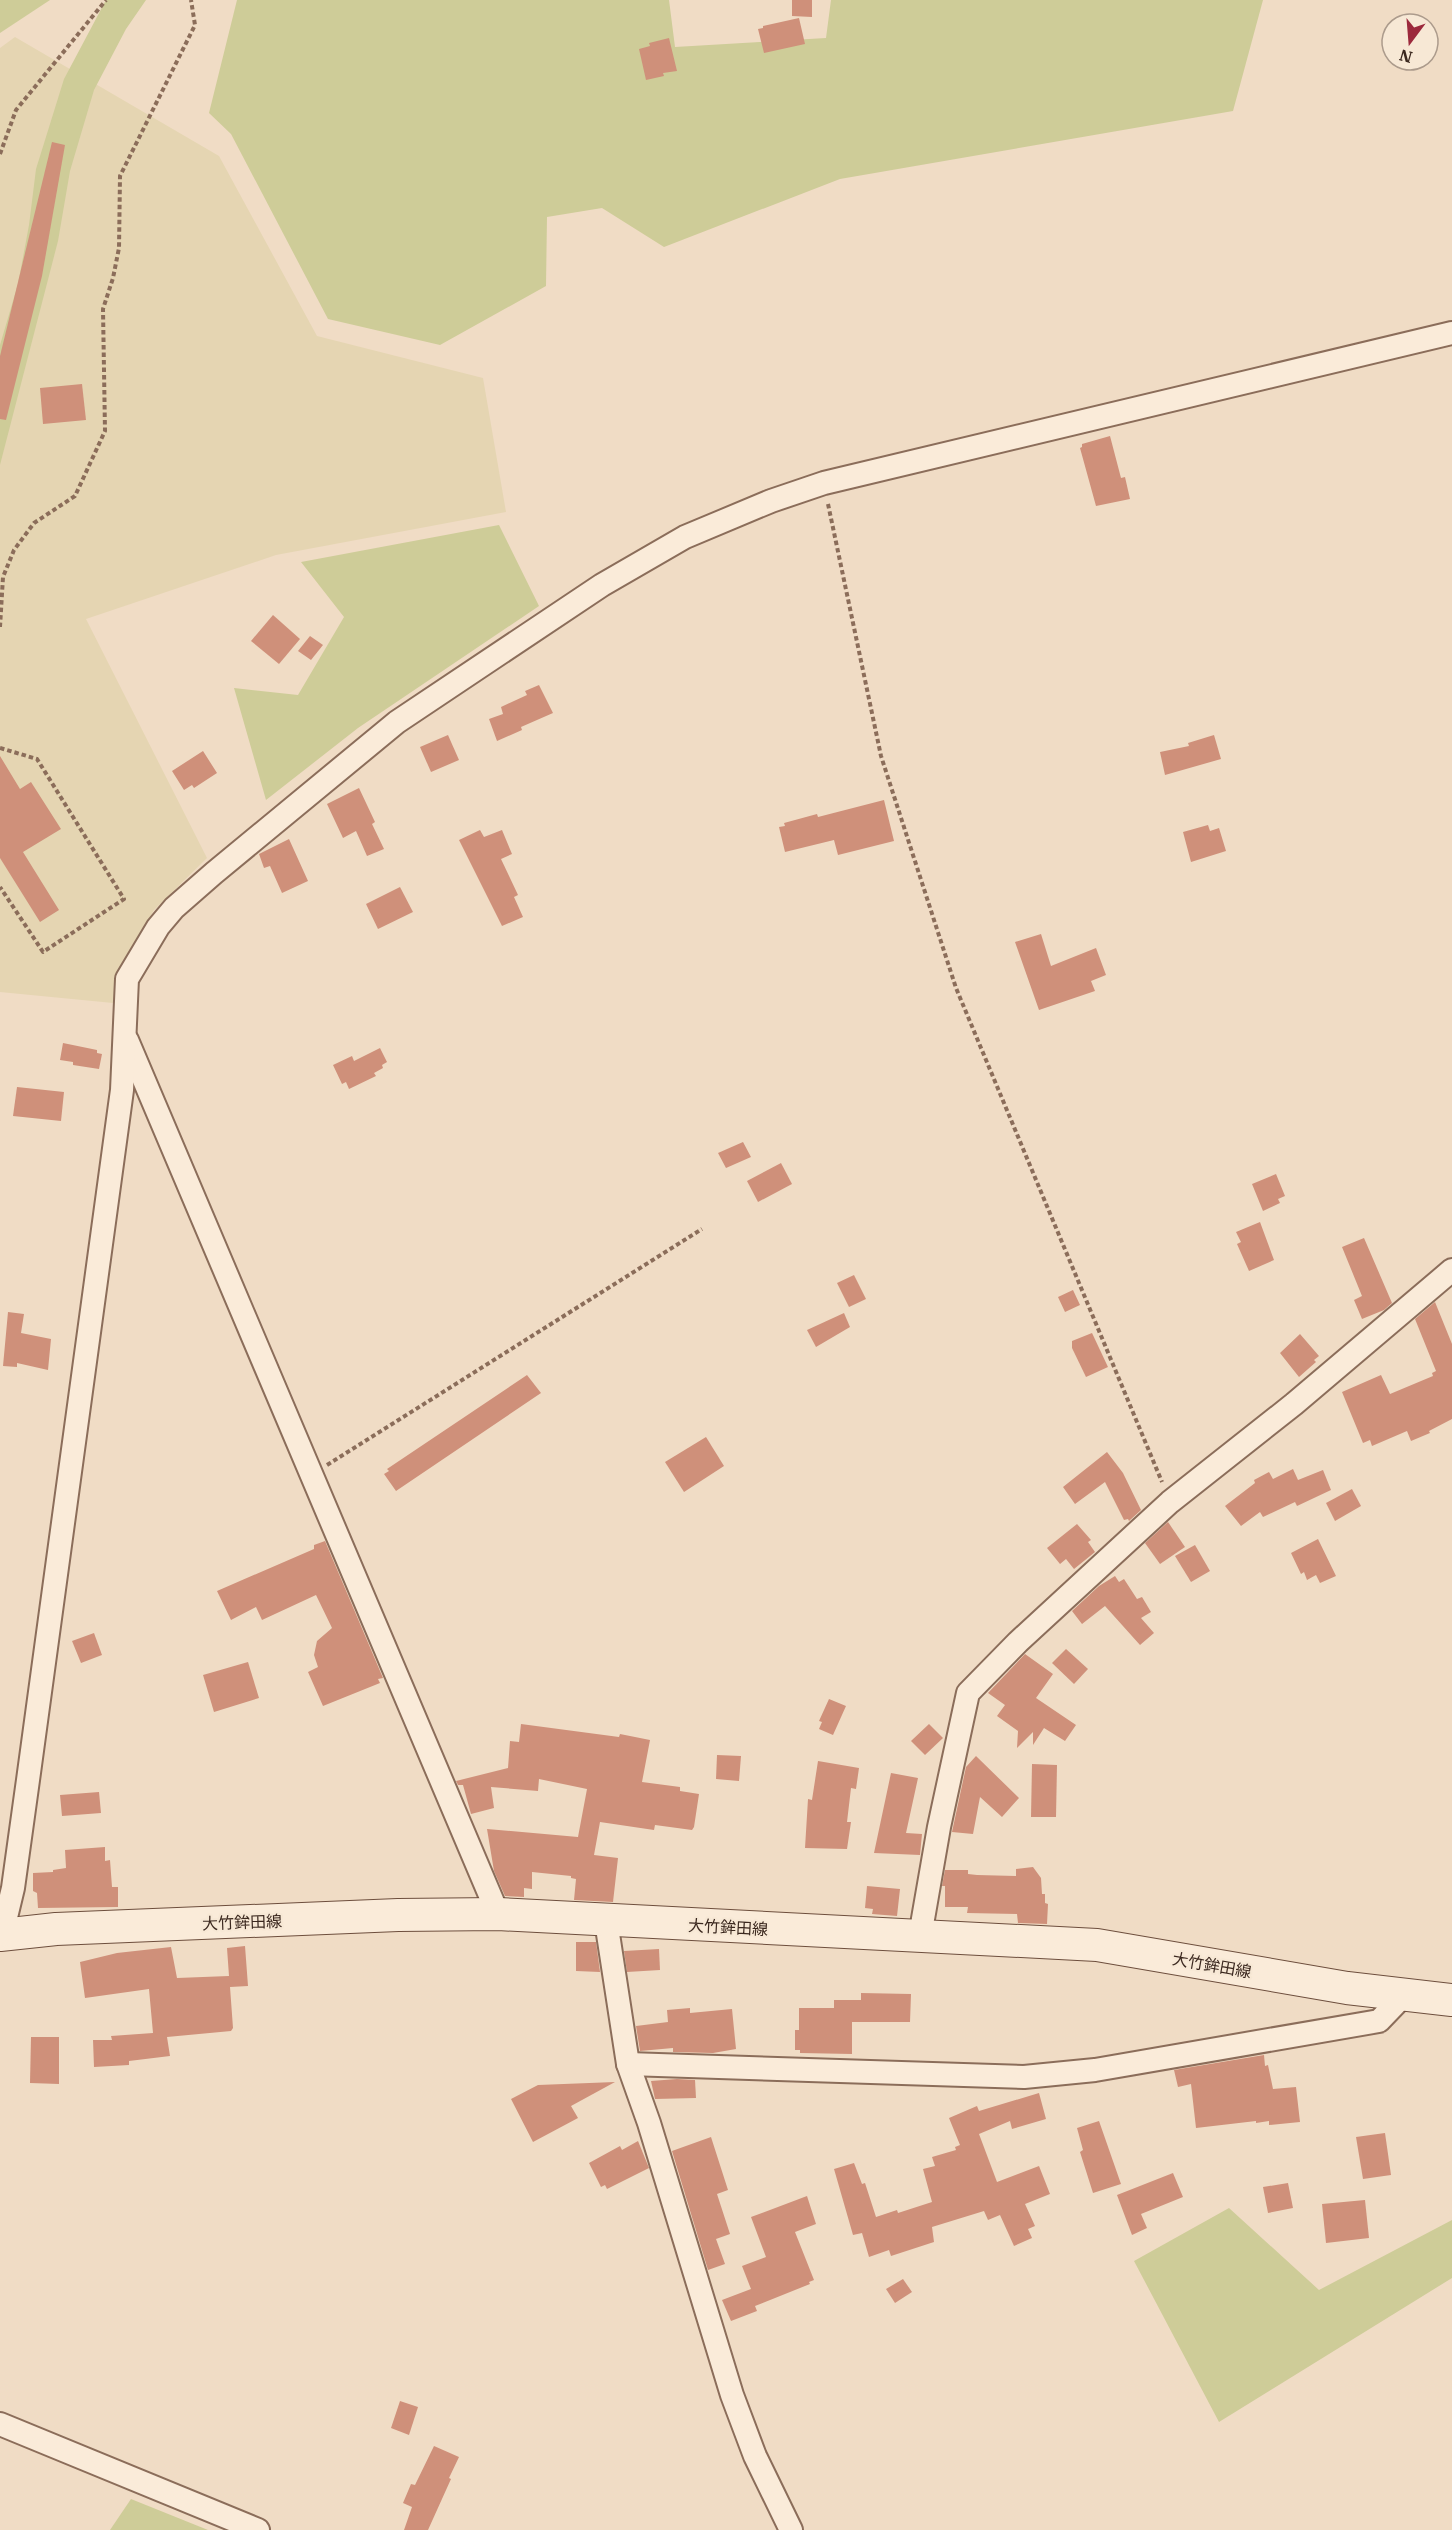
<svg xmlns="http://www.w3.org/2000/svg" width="1452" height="2530" font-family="'IBM Plex Serif','Noto Sans JP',serif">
<rect width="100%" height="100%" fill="#f0dcc5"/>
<polygon fill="#e5d5b2" points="15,37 219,156 317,336 483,378 506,512 276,555 86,619 207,858 154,910 116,976 113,1003 0,992 0,48"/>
<g fill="#cecc98">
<polygon points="0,0 50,0 0,33"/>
<polygon points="106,0 146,0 126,29 94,90 70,171 58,241 0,465 0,345 18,284 29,225 36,169 64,79"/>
<polygon points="237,0 669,0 675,47 826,38 831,0 1263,0 1233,111 840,179 664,247 602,208 547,217 546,286 440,345 328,319 231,134 209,113"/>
<polygon points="499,525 539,606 358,728 266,800 234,688 298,695 344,617 301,562"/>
<polygon points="1229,2208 1319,2290 1452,2220 1452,2278 1219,2422 1134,2261"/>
<polygon points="131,2499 208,2530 110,2530"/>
</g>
<g fill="#cf907a">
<polygon points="792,0 812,0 812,17 792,16"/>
<polygon points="799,18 805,44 764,53 758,29 763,28 763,26"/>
<polygon points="669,38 677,71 663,73 664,76 646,80 639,49 650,46 649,43"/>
<polygon points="52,142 65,145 42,276 6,420 0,419 0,356"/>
<polygon points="82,384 86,420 43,424 40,388"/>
<polygon points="1110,436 1121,478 1125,477 1130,499 1096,506 1080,448 1082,447 1082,444"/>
<polygon points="273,615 300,639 279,664 251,641"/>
<polygon points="310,636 323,645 311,660 298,651"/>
<polygon points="539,685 553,713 521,727 522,730 497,741 489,719 503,714 501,707 527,695 525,691"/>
<polygon points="448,735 459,760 431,772 420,747"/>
<polygon points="1214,735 1221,759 1165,775 1160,752 1189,746 1188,743"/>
<polygon points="203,751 217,773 194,788 192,785 184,790 172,771"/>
<polygon points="0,756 20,789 31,782 61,829 23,852 59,910 40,922 0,858"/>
<polygon points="359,788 375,822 372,824 384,849 367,856 356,831 343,838 327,804"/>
<polygon points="884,800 894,841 838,855 834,840 785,852 779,827 785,826 784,823 817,814 818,817"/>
<polygon points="1208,825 1210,831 1219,828 1226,851 1191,862 1183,832"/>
<polygon points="480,830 484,837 502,830 512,854 501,859 518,895 514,897 523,917 502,926 459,840"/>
<polygon points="289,839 308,881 282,893 270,866 264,868 259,854"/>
<polygon points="400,887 413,912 378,929 366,904"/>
<polygon points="1041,934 1051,966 1096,948 1106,975 1091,981 1095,991 1039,1010 1015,942"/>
<polygon points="63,1043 97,1050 97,1053 102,1054 99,1069 73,1065 73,1062 60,1060"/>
<polygon points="380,1048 387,1062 382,1065 383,1068 374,1073 376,1076 349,1089 346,1082 342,1084 333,1065 352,1056 354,1061"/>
<polygon points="17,1087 64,1092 61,1121 13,1116"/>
<polygon points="743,1142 751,1157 726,1168 718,1153"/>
<polygon points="781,1163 792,1184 758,1202 747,1181"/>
<polygon points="1276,1174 1285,1196 1278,1199 1280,1203 1263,1211 1252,1184"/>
<polygon points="1260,1222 1274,1260 1249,1271 1237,1244 1241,1242 1236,1232"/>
<polygon points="1364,1238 1392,1303 1384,1310 1362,1319 1354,1300 1362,1296 1342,1247"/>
<polygon points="854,1275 866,1299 849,1307 837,1283"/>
<polygon points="1073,1290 1080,1305 1065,1312 1058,1297"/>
<polygon points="1435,1302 1452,1344 1452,1419 1429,1431 1430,1433 1411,1441 1407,1431 1372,1446 1370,1440 1363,1443 1342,1392 1381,1375 1390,1394 1433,1376 1432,1373 1436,1371 1415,1319"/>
<polygon points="8,1312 24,1314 21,1333 51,1339 48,1370 17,1363 17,1367 3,1366"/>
<polygon points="844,1313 850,1327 816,1347 807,1330"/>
<polygon points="1092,1333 1108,1367 1086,1377 1072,1348 1072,1341"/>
<polygon points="1300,1334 1319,1356 1314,1360 1316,1362 1299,1377 1280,1353"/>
<polygon points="527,1375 541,1393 396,1491 384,1474 389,1471 387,1469"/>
<polygon points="706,1437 724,1466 684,1492 665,1462"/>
<polygon points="1107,1452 1123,1473 1141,1510 1129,1521 1128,1519 1124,1520 1105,1482 1075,1504 1063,1487"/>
<polygon points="1293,1469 1298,1480 1323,1470 1331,1490 1297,1506 1295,1502 1263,1517 1260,1512 1241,1526 1225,1506 1255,1483 1254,1480 1269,1472 1273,1479"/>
<polygon points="1352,1489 1361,1506 1335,1521 1326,1503"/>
<polygon points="1168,1522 1185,1547 1160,1564 1145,1543"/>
<polygon points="1077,1524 1091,1540 1088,1542 1095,1552 1074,1569 1066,1559 1060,1564 1047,1548"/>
<polygon points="1318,1539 1336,1576 1320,1583 1316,1575 1307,1580 1304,1572 1301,1574 1291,1553"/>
<polygon points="325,1541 383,1678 378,1679 380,1683 323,1706 308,1672 318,1667 314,1655 317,1641 332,1628 316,1595 262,1620 256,1607 231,1620 217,1591 314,1549 314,1545"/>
<polygon points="1195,1545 1210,1571 1191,1582 1175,1556"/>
<polygon points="1115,1576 1119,1582 1124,1579 1137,1599 1142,1597 1151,1612 1141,1618 1154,1633 1140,1645 1105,1606 1082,1624 1072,1611 1099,1586"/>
<polygon points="94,1633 102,1655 81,1663 72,1641"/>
<polygon points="1066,1649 1088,1669 1074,1684 1052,1663"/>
<polygon points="1025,1654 1053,1674 1036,1698 1076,1725 1065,1741 1044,1728 1033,1745 1033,1732 1017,1748 1018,1731 997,1716 1005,1705 988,1693"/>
<polygon points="248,1662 259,1698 214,1712 203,1675"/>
<polygon points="829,1699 846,1706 833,1735 819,1729 822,1722 819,1721"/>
<polygon points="521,1724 619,1737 620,1734 650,1740 642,1782 680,1787 680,1791 699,1794 694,1827 692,1830 655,1825 654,1830 600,1822 594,1855 618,1858 613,1902 574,1900 576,1879 571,1878 571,1876 532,1872 532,1889 524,1888 524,1897 505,1896 494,1871 487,1829 578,1837 587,1789 539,1779 538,1791 491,1787 494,1808 471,1814 463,1785 458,1785 456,1781 508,1768 510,1741 519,1742"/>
<polygon points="929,1724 943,1738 925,1755 911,1741"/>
<polygon points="717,1755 741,1756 739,1781 716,1779"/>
<polygon points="976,1756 1019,1798 1002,1817 980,1797 973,1834 952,1832 966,1767"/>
<polygon points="818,1761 859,1768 856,1789 851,1788 847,1822 851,1822 847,1849 805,1848 808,1799 812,1800"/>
<polygon points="1032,1764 1057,1765 1056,1817 1031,1817"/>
<polygon points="891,1773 918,1778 906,1833 922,1834 920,1855 874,1853"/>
<polygon points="99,1792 101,1813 62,1816 60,1795"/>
<polygon points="105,1847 105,1861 110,1860 112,1887 118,1887 118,1907 38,1908 37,1893 33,1891 33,1873 53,1872 53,1870 66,1868 65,1850"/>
<polygon points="1033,1867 1041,1878 1042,1894 1045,1894 1045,1903 1048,1904 1047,1924 1018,1923 1017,1914 967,1913 968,1907 945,1907 945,1886 942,1886 945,1870 968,1870 968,1874 977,1875 1016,1876 1016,1869"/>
<polygon points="867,1886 900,1889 897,1916 872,1914 873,1909 865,1908"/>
<polygon points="576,1942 596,1942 600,1972 576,1971"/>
<polygon points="245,1946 248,1986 230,1987 233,2028 231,2031 167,2037 170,2056 129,2061 129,2065 94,2067 93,2040 112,2040 111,2036 153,2033 149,1989 85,1998 80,1962 117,1953 171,1947 177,1978 229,1976 227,1948"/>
<polygon points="659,1949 660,1970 627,1972 624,1951"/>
<polygon points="861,1993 911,1994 910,2022 852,2022 852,2054 800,2053 800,2050 795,2050 795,2030 799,2030 799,2008 834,2008 834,2000 861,2000"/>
<polygon points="690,2008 690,2013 732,2009 736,2049 713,2053 673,2052 673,2048 640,2051 636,2026 668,2022 667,2010"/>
<polygon points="31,2037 59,2037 59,2084 30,2083"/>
<polygon points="1264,2055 1265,2066 1268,2065 1273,2089 1296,2087 1300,2122 1269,2125 1269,2121 1256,2123 1256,2121 1196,2128 1191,2084 1178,2087 1174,2070"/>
<polygon points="677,2079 695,2080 696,2098 655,2099 651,2081"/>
<polygon points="615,2082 571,2106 578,2118 533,2142 511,2099 538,2085"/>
<polygon points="1039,2093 1046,2119 1012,2129 1010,2121 979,2134 997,2182 1039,2166 1050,2194 1025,2204 1035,2226 1028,2229 1032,2238 1014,2246 1000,2215 988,2220 984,2211 932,2227 934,2242 891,2256 889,2250 869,2257 862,2233 853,2235 834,2169 854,2163 862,2184 865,2183 876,2217 897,2210 898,2213 932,2202 923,2169 935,2166 932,2157 956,2150 955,2147 960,2145 949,2118 977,2106 979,2111"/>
<polygon points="1099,2121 1121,2184 1093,2193 1080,2152 1083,2150 1077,2128"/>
<polygon points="1385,2133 1391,2175 1363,2179 1356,2137"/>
<polygon points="711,2137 728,2190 717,2194 730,2234 716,2239 725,2264 708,2270 672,2151"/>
<polygon points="638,2141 649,2168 607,2189 605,2185 601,2187 589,2163 620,2146 622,2150"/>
<polygon points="1173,2173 1183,2197 1141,2214 1147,2228 1132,2235 1117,2195"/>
<polygon points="1288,2183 1293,2208 1268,2213 1263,2187"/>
<polygon points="807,2196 816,2224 795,2232 814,2280 809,2282 810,2284 755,2306 757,2311 731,2321 722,2300 751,2289 742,2266 766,2257 751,2217"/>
<polygon points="1365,2200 1369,2238 1326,2243 1322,2204"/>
<polygon points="903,2279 912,2292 895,2303 886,2289"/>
<polygon points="400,2401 418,2407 409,2435 391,2428"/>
<polygon points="434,2446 459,2457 449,2478 451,2479 428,2530 404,2530 412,2507 403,2503 411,2484 415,2485"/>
</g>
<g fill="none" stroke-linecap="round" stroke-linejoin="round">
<defs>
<g id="street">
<polyline points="127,1040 498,1914"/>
<polyline points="606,1921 628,2064 649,2123 732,2395 755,2456 791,2530"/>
<polyline points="2,1934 13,1888 28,1780 122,1090 127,979 158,927 174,908 214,873 397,722 602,585 685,537 771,501 824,483 1452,333"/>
<polyline points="920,1936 939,1827 968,1693 1018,1642 1170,1502 1294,1404 1452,1270"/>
<polyline points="628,2064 1024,2077 1095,2070 1379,2021 1403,1996"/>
<polyline points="0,2424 258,2530"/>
</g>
<polyline id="secondary" points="0,1935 56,1929 398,1915 498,1914 1097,1945 1347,1988 1452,2000"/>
</defs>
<use href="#street" stroke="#8b6d5a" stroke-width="26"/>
<use href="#secondary" stroke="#6d4e3d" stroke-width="34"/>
<g stroke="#8b6d5a" stroke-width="4" stroke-dasharray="4.5 3" stroke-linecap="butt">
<polyline points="0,154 16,110 106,0"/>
<polyline points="828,504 881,756 956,988 1162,1482"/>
<polyline points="0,627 3,577 14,550 34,523 75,496 105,431 103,309 113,278 119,248 120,176 195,25 191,0"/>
<polyline points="0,748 37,759 124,899 43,952 0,887"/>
<polyline points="327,1465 702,1229"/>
</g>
<use href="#street" stroke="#faebd9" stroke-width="22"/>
<use href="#secondary" stroke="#faebd9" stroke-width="32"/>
</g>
<g text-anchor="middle" stroke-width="4.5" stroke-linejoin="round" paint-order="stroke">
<g font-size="16" fill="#3b281f" stroke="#f7e8d5">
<text transform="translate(242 1922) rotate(-2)" y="6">大竹鉾田線</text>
<text transform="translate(728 1927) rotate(3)" y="6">大竹鉾田線</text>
<text transform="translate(1212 1965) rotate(10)" y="6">大竹鉾田線</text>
</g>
</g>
<g transform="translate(1410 42) rotate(196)"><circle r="28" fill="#f7e8d5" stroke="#ac9b8c" stroke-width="1.5"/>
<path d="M0-4.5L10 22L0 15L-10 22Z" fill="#9c293c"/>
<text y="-9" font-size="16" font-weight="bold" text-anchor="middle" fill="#3b281f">N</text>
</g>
</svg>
